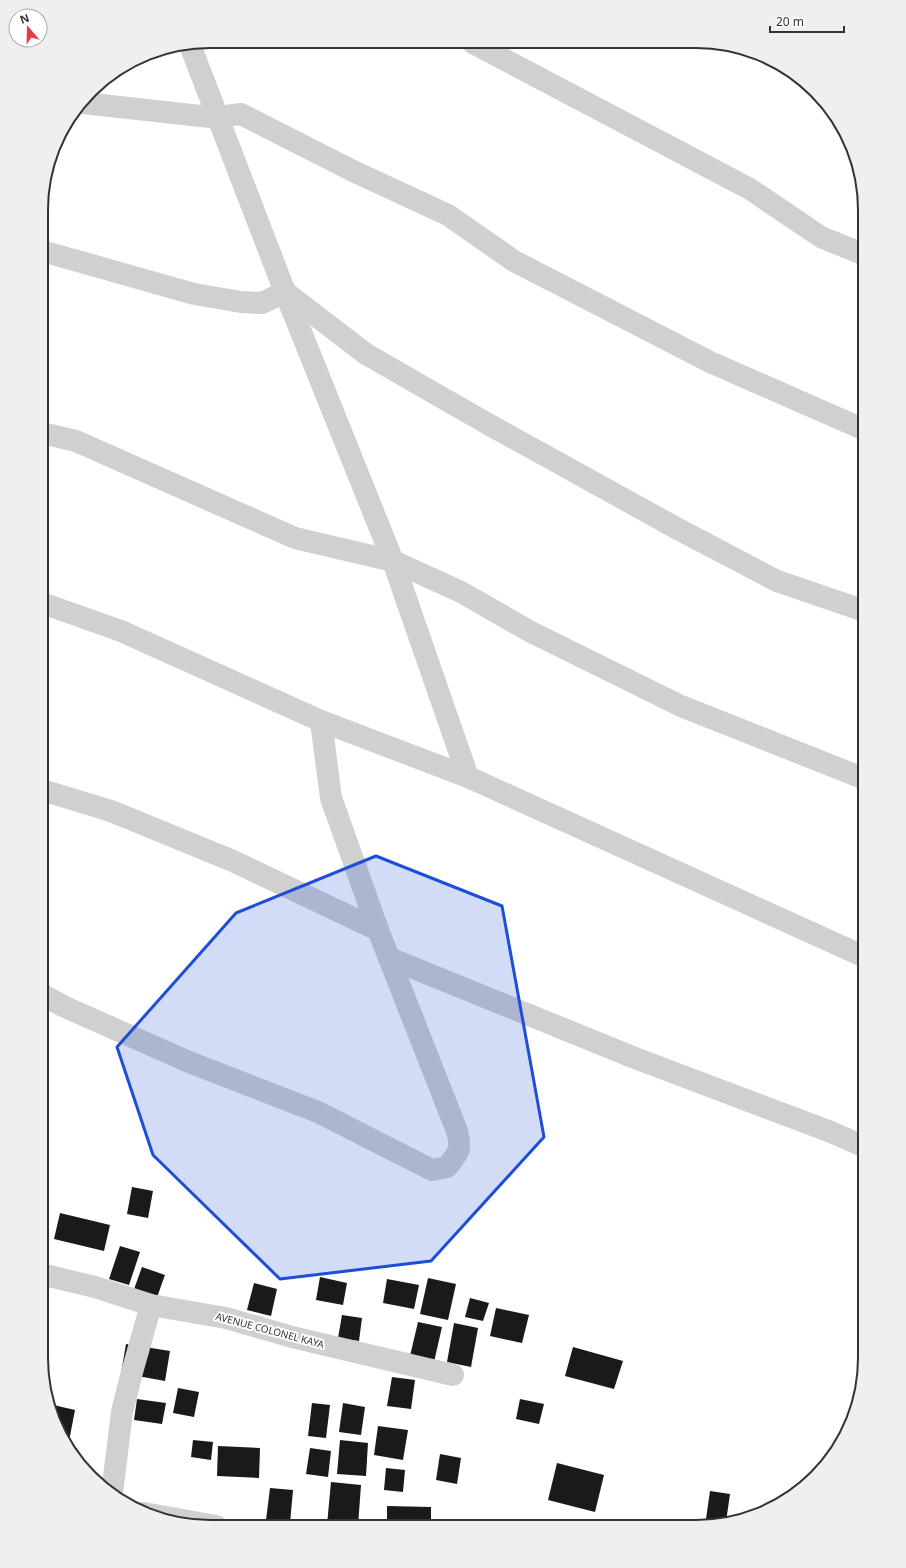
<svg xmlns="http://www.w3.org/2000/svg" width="906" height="1568" font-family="'Noto Sans',sans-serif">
<rect width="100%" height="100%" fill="#fff"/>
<g fill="#1a1a1a">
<polygon points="132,1187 153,1191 148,1218 127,1214"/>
<polygon points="41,1203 48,1205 41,1223"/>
<polygon points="60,1213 110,1225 104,1251 54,1239"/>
<polygon points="120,1246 140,1252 129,1285 109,1279"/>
<polygon points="142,1267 165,1275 156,1300 133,1292"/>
<polygon points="320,1277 347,1283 343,1305 316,1300"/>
<polygon points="428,1278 456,1284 448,1320 420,1314"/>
<polygon points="387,1279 419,1285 414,1309 383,1303"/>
<polygon points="254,1283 277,1289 271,1316 247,1310"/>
<polygon points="470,1298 489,1303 483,1321 465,1317"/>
<polygon points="496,1308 529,1315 522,1343 490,1336"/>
<polygon points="342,1315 362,1318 359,1341 338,1338"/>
<polygon points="418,1322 442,1327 434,1362 410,1356"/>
<polygon points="454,1323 478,1328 471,1367 447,1362"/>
<polygon points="126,1344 170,1351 165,1381 121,1373"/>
<polygon points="573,1347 623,1361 614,1389 565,1376"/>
<polygon points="392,1377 415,1380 411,1409 387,1406"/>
<polygon points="178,1388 199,1392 194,1417 173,1413"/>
<polygon points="137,1399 166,1403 162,1424 134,1420"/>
<polygon points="520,1399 544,1404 539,1424 516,1419"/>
<polygon points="312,1403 330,1405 326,1438 308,1436"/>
<polygon points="343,1403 365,1407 361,1435 339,1432"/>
<polygon points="49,1404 75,1410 69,1441 64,1440 50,1413"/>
<polygon points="378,1426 408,1430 403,1460 374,1455"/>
<polygon points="193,1440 213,1442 211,1460 191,1457"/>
<polygon points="340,1440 368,1443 366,1476 337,1474"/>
<polygon points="218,1446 260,1448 259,1478 217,1476"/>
<polygon points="310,1448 331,1451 328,1477 306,1474"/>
<polygon points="440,1454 461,1458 457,1484 436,1480"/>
<polygon points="557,1463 604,1475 595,1512 548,1500"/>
<polygon points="386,1468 405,1470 403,1492 384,1490"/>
<polygon points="331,1482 361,1485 358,1526 327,1525"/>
<polygon points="270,1488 293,1490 290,1523 266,1520"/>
<polygon points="710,1491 730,1494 726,1522 705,1526"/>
<polygon points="387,1506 431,1507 431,1526 387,1526"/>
</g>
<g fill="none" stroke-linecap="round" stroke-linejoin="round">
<g stroke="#d0d0d0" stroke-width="22">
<polyline points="473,43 750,189 821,237 865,255"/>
<polyline points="190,45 285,292 393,561 468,777"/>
<polyline points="83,103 219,118 232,115 241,114 353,171 448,215 514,261 710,362 865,430"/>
<polyline points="42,251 194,294 241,302 262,303 285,292 366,354 488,424 678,529 777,581 865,611"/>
<polyline points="42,433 76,441 295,538 393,561 461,592 531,632 681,706 865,779"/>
<polyline points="42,603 121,631 321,721 468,777 865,957"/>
<polyline points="42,790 111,811 233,861 378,930"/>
<polyline points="389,958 635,1058 831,1132 865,1147"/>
<path d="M41 994 65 1007 189 1062 318 1112 432 1170 447 1167C459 1152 462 1150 457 1131L378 930 331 798 321 721"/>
<polyline points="41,1274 95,1287 151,1305 226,1318 292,1337 453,1375"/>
<polyline points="112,1493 122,1412 132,1372 151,1305"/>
<polyline points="144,1513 216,1526"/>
</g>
</g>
<path fill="#1d4ed8" fill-opacity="0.2" stroke="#1d4ed8" stroke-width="3" stroke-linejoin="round" d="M376 856 502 906 544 1137 431 1261 280 1279 153 1155 117 1047 236 913Z"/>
<g text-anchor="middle" stroke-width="4" stroke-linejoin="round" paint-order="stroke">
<g font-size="10" fill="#333" stroke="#fff">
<text transform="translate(270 1330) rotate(15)" y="4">AVENUE COLONEL KAYA</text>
</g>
</g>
<path d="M0 0H906V1568H0ZM210 48H696A162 162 0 0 1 858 210V1358A162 162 0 0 1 696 1520H210A162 162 0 0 1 48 1358V210A162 162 0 0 1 210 48Z" fill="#efefef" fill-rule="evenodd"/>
<path fill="none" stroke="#333" stroke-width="2" d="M210 48H696A162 162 0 0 1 858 210V1358A162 162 0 0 1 696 1520H210A162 162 0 0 1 48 1358V210A162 162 0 0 1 210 48Z"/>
<g transform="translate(28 28) rotate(340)"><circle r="19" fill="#ffffff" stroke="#adadad"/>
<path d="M0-3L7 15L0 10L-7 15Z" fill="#e63946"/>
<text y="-6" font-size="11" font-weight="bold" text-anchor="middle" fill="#333333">N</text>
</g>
<path d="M770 26v6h74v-6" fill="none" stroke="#333333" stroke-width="2"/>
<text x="776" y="26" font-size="12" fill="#333333" stroke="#ffffff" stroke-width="3" paint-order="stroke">20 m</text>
</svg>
